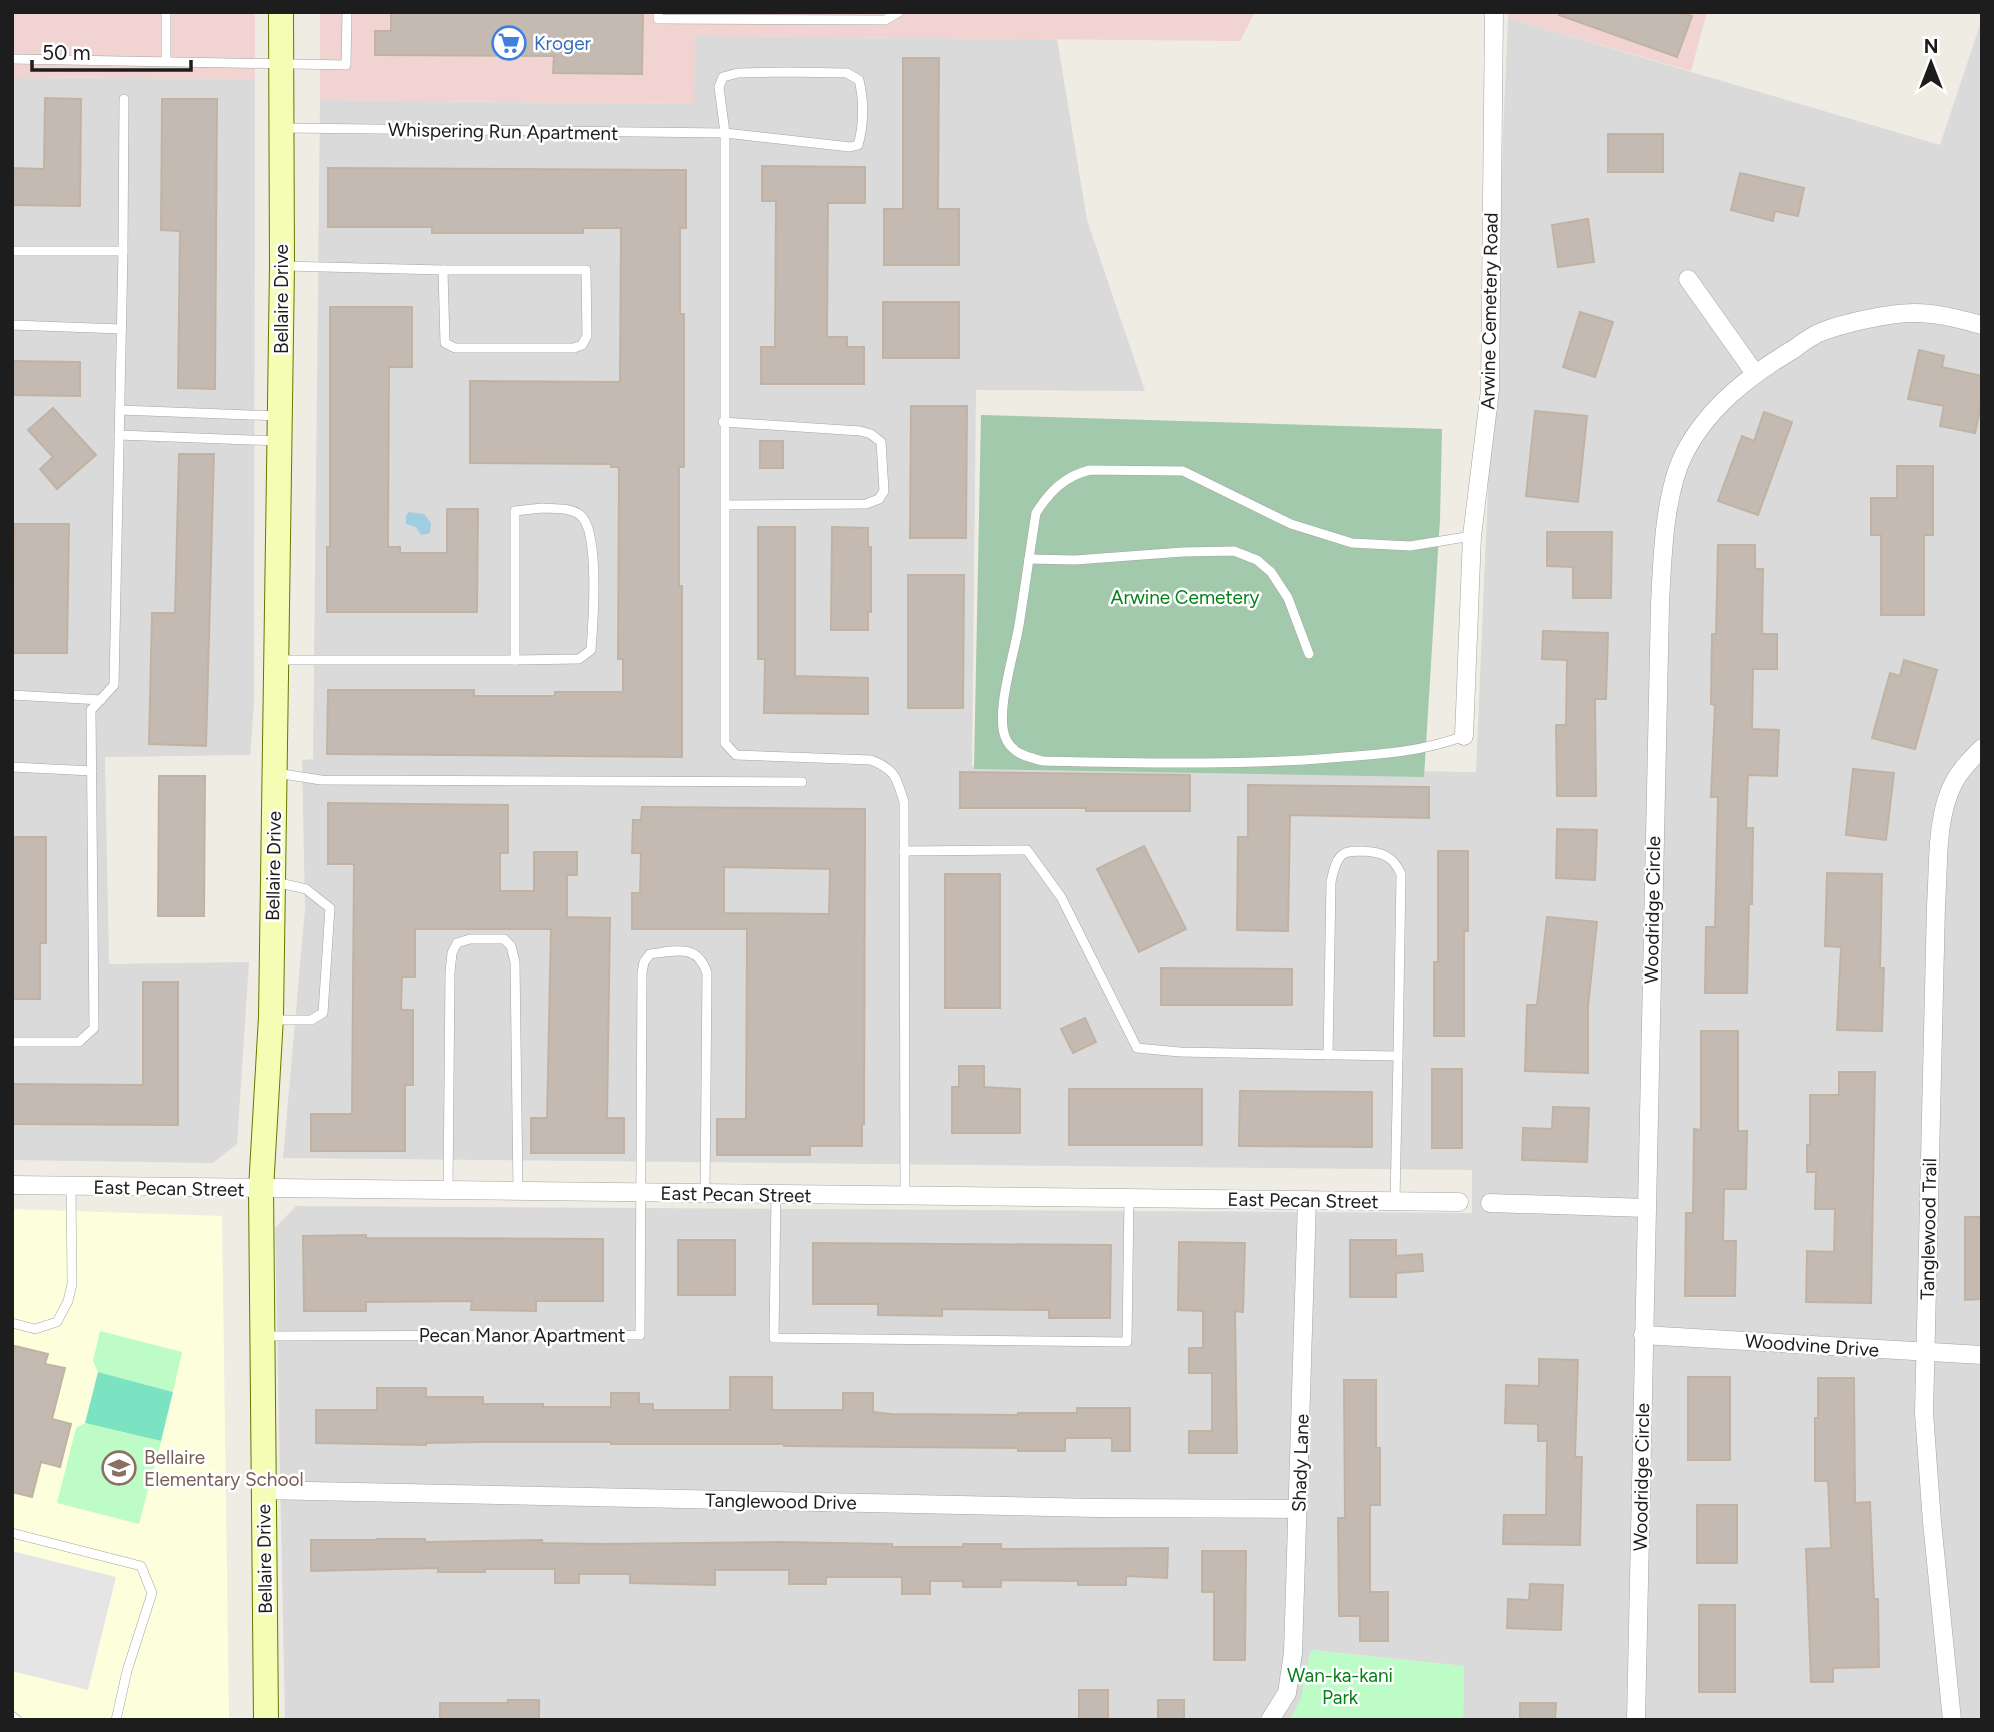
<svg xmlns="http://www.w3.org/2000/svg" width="1994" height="1732" font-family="Figtree,sans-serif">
<rect width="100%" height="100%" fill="#efece3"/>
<g fill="#dbdada">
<polygon points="1508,18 1940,145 1982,19 1982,1720 1463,1720 1464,1666 1311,1650 1301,1699 1290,1720 285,1720 275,1228 296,1206 1472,1213 1472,1170 283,1158 305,909 302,760 313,759 320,100 693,104 694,36 1057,39 1087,220 1145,391 976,390 972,766 1476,772"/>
<polygon points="12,77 255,79 254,704 250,755 105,757 109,964 249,962 237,1144 213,1163 12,1160"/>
</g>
<g fill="#f1d4d1">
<polygon points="12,12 255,12 255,79 12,77"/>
<polygon points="320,12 1255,12 1240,41 695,36 694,104 320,100"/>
<polygon points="1508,12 1707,12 1691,71 1508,18"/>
</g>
<polygon fill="#fdffdc" points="12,1209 222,1216 229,1720 12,1720"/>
<polygon fill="#a2c9ab" points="981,415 1442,429 1440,519 1424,777 974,769"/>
<g fill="#bdfcc6">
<polygon points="100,1331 182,1352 173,1392 98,1372 93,1361"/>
<polygon points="85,1423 161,1441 139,1524 57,1503 76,1428"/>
<polygon points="1311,1650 1464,1666 1463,1720 1290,1720 1301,1698"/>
</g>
<polygon fill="#7ce3c2" points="98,1372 173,1392 161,1441 85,1423"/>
<polygon fill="#e5e5e5" points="12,1551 116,1577 88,1690 12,1671"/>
<polygon fill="#a0cddf" points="409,512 424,514 431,523 430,533 421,535 416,527 406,524 406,516"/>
<g fill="#c4bab2" stroke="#c1b3a4" stroke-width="2" fill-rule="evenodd">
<polygon points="391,12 643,12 642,74 553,73 554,56 375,55 375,31 391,31"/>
<polygon points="1559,12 1682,12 1692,16 1677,57 1559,15"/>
<polygon points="903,58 939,58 938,209 959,209 959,265 884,265 884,209 903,209"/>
<polygon points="45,98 81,99 80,206 12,205 12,168 44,169"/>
<polygon points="162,99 217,99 215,389 178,388 180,231 161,230"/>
<rect x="1608" y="134" width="55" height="38"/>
<polygon points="762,166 865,167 865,203 828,203 827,337 847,337 847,347 864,347 864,384 761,384 761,347 775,347 776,201 762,201"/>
<polygon points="328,168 686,170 686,228 680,228 680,314 684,314 684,467 679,467 679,586 682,586 682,757 327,754 328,690 474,690 474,696 555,696 555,692 623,692 623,659 618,659 619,467 611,467 611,464 470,463 470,381 620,382 621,228 583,228 583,233 432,233 432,227 328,227"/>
<polygon points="1740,173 1804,188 1798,216 1775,211 1773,221 1731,210"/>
<polygon points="1588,219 1594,262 1558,267 1552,225"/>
<rect x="883" y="302" width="76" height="56"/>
<polygon points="330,307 412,307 412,367 389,367 388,547 400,547 400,553 447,553 447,509 478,509 477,612 327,612 327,547 330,547"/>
<polygon points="1580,312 1613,322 1595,377 1563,367"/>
<polygon points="1919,350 1944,356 1942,367 1982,376 1982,400 1975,433 1940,426 1944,406 1908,399"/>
<polygon points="12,361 80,362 80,396 12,395"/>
<polygon points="911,406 967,406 966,538 910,538"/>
<polygon points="53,408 96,455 57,489 40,469 53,457 28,430"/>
<polygon points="1535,411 1587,416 1578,502 1526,496"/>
<polygon points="1764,412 1792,422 1758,515 1718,501 1742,436 1754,441"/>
<rect x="760" y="441" width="23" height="27"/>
<polygon points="179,454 214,454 206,746 149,744 152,613 175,613"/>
<polygon points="1897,466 1933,466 1933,535 1924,535 1924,615 1881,615 1881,535 1871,535 1871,498 1897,498"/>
<polygon points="14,524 69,524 67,653 12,653"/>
<polygon points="758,527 795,527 795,676 868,678 868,714 764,713 765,659 758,659"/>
<polygon points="832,527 868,528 868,547 871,547 871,612 868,612 868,630 831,630"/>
<polygon points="1547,532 1612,532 1611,598 1573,598 1573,567 1547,566"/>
<polygon points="1718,545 1755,545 1755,569 1763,569 1762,634 1777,634 1777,669 1753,669 1752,729 1779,730 1777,776 1748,775 1746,828 1753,828 1752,904 1749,904 1747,993 1705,993 1706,927 1715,927 1718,797 1711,797 1715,705 1711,704 1712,634 1716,634"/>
<polygon points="908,575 964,575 963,708 908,708"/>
<polygon points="1543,631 1608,633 1606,699 1595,699 1596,796 1557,796 1556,725 1566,725 1567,660 1542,659"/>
<polygon points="1904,660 1937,670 1915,749 1872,738 1890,673 1900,676"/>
<polygon points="1853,769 1894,773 1886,840 1846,835"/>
<polygon points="960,772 1190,775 1190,811 1086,811 1086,808 960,808"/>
<polygon points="159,776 205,776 204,916 158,916"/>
<polygon points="1248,785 1429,787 1429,818 1290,815 1288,931 1237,930 1238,837 1248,837"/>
<polygon points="328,803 508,805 508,853 500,853 500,891 534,891 534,852 577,852 577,875 567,875 567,917 610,918 607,1118 624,1118 624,1153 531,1153 531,1118 547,1118 551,929 415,929 415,977 402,977 401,1010 413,1010 413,1085 405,1085 405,1151 311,1151 311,1114 352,1114 354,864 328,864"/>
<path d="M642 807 865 809 864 1124H862V1146H810V1155H717V1119H746L747 929H632V893H640L641 853H632L633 820H641ZM724 867 830 869 829 914 724 913Z"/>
<polygon points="1557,829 1597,830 1595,880 1556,878"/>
<polygon points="12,837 46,837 46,943 40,943 40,999 12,999"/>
<polygon points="1144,846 1186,929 1139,952 1097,869"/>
<polygon points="1438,851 1468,851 1468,931 1464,931 1464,1036 1434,1036 1434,962 1438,962"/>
<polygon points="1827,873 1882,874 1880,968 1884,968 1882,1031 1837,1030 1841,947 1825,946"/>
<rect x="945" y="874" width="55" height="134"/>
<polygon points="1547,917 1597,922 1588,1007 1588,1073 1525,1071 1527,1005 1537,1005"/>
<polygon points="1161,968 1292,969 1292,1005 1161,1005"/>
<polygon points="143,982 178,982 178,1125 12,1124 12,1084 143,1085"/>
<polygon points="1085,1018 1096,1042 1073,1053 1061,1029"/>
<polygon points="1701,1031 1738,1031 1738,1131 1747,1131 1746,1189 1724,1189 1723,1241 1736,1241 1735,1296 1685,1296 1686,1213 1693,1213 1694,1129 1701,1130"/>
<polygon points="959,1066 984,1066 984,1087 1020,1089 1020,1133 952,1133 952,1087 959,1087"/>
<rect x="1432" y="1069" width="30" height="79"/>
<polygon points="1839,1072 1875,1072 1871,1303 1806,1302 1807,1251 1834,1252 1835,1209 1815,1209 1816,1172 1807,1172 1807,1145 1810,1145 1810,1095 1839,1095"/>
<rect x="1069" y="1089" width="133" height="56"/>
<polygon points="1240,1091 1372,1092 1372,1147 1239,1146"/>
<polygon points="1553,1107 1589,1108 1587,1162 1522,1160 1523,1128 1552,1129"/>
<polygon points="1965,1217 1982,1217 1982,1299 1965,1300"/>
<polygon points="366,1235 366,1238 603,1239 603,1301 536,1301 536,1311 471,1310 472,1301 366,1302 366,1311 304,1311 303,1236"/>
<rect x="678" y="1240" width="57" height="55"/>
<polygon points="1350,1240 1396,1240 1396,1256 1422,1254 1423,1271 1396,1273 1396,1297 1350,1297"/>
<polygon points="1179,1242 1245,1243 1243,1312 1235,1311 1237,1453 1189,1453 1189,1431 1212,1431 1212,1373 1189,1373 1189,1348 1203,1348 1203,1311 1178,1310"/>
<polygon points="813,1243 1111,1245 1110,1318 1049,1318 1049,1310 942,1309 942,1316 878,1315 878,1304 813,1304"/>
<polygon points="15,1346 48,1354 45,1364 65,1368 52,1419 71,1424 60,1467 41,1462 32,1497 12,1492 12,1356"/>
<polygon points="1539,1359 1578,1360 1575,1457 1582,1457 1580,1545 1503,1544 1504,1515 1546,1515 1547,1441 1538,1441 1538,1424 1505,1423 1506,1385 1539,1386"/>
<polygon points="730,1377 772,1377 772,1410 843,1410 843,1393 873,1393 873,1412 891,1414 1018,1415 1018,1413 1077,1413 1077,1408 1130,1408 1130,1451 1112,1451 1112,1438 1065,1438 1065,1451 1018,1451 1018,1448 784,1446 784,1444 611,1444 611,1442 483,1442 426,1443 426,1445 316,1443 316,1410 377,1410 377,1388 426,1388 426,1397 483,1397 483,1404 543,1404 543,1407 611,1407 611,1393 639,1393 639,1404 653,1404 653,1410 730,1410"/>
<rect x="1688" y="1377" width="42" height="83"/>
<polygon points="1818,1378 1854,1378 1855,1503 1870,1502 1874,1599 1878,1599 1879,1667 1833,1668 1833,1682 1811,1682 1806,1549 1831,1548 1828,1481 1815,1481 1815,1418 1818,1418"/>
<polygon points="1344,1380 1376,1380 1376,1448 1380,1448 1380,1505 1370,1505 1370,1592 1388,1592 1388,1641 1360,1641 1360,1616 1339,1616 1338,1518 1345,1518"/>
<rect x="1697" y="1505" width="40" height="58"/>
<polygon points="377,1539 425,1539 425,1542 542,1540 542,1543 602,1544 778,1542 892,1544 892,1547 963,1547 963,1544 1001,1544 1001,1549 1168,1548 1167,1578 1126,1576 1126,1585 1078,1585 1078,1581 1001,1580 1001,1587 963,1587 963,1581 930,1581 930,1594 902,1594 902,1577 826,1577 826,1584 789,1584 789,1570 715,1570 715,1585 630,1583 630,1574 579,1574 579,1583 555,1583 555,1569 485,1569 485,1572 438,1572 438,1568 311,1571 311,1540 377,1540"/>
<polygon points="1202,1551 1246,1551 1245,1660 1214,1660 1214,1592 1202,1592"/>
<polygon points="1530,1584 1563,1585 1561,1630 1507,1628 1508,1599 1529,1600"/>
<rect x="1699" y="1605" width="36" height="87"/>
<rect x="1079" y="1690" width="29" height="30"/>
<polygon points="508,1700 539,1700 539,1720 440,1720 440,1703 508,1703"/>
<rect x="1158" y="1700" width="26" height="20"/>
<polygon points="1520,1703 1556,1703 1555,1720 1520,1720"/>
</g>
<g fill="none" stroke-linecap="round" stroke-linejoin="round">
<defs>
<g id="lane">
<polyline points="658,12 658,19 885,20 899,12"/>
<polyline points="12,59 346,65 347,12"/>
<polyline points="166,61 166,12"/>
<path d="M785 72 847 73 859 80C864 100 864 125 858 145L850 147 725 133 719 87 723 77 738 73Z"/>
<path d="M284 128 725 133V743L736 755 871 760C896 770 896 777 904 802L905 1196"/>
<polyline points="12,251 123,251"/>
<polyline points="284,266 443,270"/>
<polygon points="443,270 586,270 587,336 582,345 574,348 455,348 445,343"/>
<polyline points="12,325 122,329"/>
<polyline points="120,410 278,416"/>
<polyline points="723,422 860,431 871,434 881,442 884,491 879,499 866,504 726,505"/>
<polyline points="119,435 279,441"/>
<path d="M542 508C554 509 570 507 580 515 600 529 593 625 591 650L579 659 515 660V511Z"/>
<polyline points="1029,559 1075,560 1183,552 1234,551 1257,560 1271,572 1288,598 1309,654"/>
<polyline points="278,660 515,660"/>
<polyline points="12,695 101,700"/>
<path d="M1464 736C1424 751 1385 754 1343 757 1244 766 1143 763 1043 761 1029 757 1015 755 1007 741 993 717 1015 652 1019 625 1025 588 1030 550 1036 513 1050 491 1065 476 1090 470L1183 471 1291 524 1352 543 1410 546 1472 536"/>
<polyline points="12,767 92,771"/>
<polyline points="276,773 321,780 802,782"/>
<polyline points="904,851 1027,850 1061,897 1137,1048 1180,1052 1398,1056 1395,1201"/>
<polyline points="273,1020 311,1020 323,1013 330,908 306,889 275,882"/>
<polyline points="12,1042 79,1042 94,1028 91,710 114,685 123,251 124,99"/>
<path d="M1328 1055 1331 882C1333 872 1336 857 1345 853 1350 851 1357 851 1362 851 1382 852 1393 856 1401 874L1398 1056"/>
<polyline points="448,1191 450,972 452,953 457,943 470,939 504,939 511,946 515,962 518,1192"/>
<polyline points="776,1194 774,1338 1127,1342 1129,1198"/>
<polyline points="12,1323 35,1329 57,1322 68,1301 72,1284 71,1186"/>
<path d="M265 1336 640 1335 642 973 644 962 650 954C676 951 697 943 707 973L705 1194"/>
<polyline points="12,1533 141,1566 152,1593 127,1671 116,1720"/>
<polyline points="12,1716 17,1720"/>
</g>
<g id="street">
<polyline points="1688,279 1754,372"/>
<polyline points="1464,736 1472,536 1490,390 1494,12"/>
<polyline points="12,1185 1459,1202"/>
<polyline points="1490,1203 1646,1208"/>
<polyline points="1643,1335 1982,1355"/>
<polyline points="263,1490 1096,1508 1298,1509"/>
<polyline points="1270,1720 1287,1693 1293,1653 1307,1200"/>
<path d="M1636 1720 1660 605C1662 561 1664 494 1684 454 1708 407 1750 375 1794 349 1802 343 1811 336 1821 332 1844 323 1889 313 1914 313 1938 313 1959 319 1982 325"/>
<path d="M1952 1720 1932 1522 1924 1413 1936 905C1939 866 1935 818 1954 782 1961 769 1972 758 1982 748"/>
</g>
<polyline id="secondary" points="266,1720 261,1189 271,1017 282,266 281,12"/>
</defs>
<use href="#lane" stroke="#a4a4a4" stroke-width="10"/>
<use href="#street" stroke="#a4a4a4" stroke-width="19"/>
<use href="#secondary" stroke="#647900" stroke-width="26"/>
<use href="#lane" stroke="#fff" stroke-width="9"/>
<use href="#street" stroke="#fff" stroke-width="18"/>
<use href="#secondary" stroke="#f4fdb3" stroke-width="24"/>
</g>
<defs>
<symbol id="supermarket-ring" viewBox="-11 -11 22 22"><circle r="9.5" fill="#fff" stroke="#3f7fe0" stroke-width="1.5"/><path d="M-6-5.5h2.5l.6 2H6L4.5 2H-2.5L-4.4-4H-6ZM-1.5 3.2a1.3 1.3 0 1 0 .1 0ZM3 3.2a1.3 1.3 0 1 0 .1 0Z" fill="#3f7fe0"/></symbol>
<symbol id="school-ring" viewBox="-11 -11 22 22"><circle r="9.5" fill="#fff" stroke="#8d6e63" stroke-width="1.5"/><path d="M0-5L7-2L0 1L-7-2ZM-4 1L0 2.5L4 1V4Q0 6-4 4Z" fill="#8d6e63"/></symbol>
</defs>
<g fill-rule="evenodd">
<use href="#supermarket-ring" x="490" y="24" width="38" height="38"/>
<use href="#school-ring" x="100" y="1449" width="38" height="38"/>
</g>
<g text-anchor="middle" stroke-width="5" stroke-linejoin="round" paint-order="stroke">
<g font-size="19" fill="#366cbe" stroke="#fff" text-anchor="start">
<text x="534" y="50">Kroger</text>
</g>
<g font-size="19" fill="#1d1d1d" stroke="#fff">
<text transform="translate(503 131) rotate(1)" y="7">Whispering Run Apartment</text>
<text transform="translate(281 299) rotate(-90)" y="7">Bellaire Drive</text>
<text transform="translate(1489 311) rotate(-89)" y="7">Arwine Cemetery Road</text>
<text transform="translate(273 866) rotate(-89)" y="7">Bellaire Drive</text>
<text transform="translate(1652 910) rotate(-89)" y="7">Woodridge Circle</text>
<text transform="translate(169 1188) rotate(1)" y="7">East Pecan Street</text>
<text transform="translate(736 1194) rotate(1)" y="7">East Pecan Street</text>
<text transform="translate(1303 1200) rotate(1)" y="7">East Pecan Street</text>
<text transform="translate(1928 1229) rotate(-89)" y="7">Tanglewood Trail</text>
<text x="522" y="1342">Pecan Manor Apartment</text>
<text transform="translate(1812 1345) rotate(4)" y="7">Woodvine Drive</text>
<text transform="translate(1300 1463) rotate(-88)" y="7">Shady Lane</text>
<text transform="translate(1641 1477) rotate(-89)" y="7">Woodridge Circle</text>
<text transform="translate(781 1501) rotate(1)" y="7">Tanglewood Drive</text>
<text transform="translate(264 1559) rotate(-91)" y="7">Bellaire Drive</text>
</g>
<g font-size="19" fill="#068118" stroke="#fff">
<text x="1185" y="604">Arwine Cemetery</text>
<text x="1340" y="1682">Wan-ka-kani<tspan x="1340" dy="22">Park</tspan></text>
</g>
<g font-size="19" fill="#785e54" stroke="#fff" text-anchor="start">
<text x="144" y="1464">Bellaire<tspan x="144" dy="22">Elementary School</tspan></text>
</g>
</g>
<rect width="1994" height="1732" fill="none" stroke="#1d1d1d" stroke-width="28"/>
<g transform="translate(1931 63)" stroke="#ffffff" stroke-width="5" paint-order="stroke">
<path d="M0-5L12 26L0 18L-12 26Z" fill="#1d1d1d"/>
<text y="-10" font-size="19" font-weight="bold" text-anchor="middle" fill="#1d1d1d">N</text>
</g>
<path d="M32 60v10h159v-10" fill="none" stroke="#1d1d1d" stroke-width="3.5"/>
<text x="42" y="60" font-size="21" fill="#1d1d1d" stroke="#ffffff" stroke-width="5" paint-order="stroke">50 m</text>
</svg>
